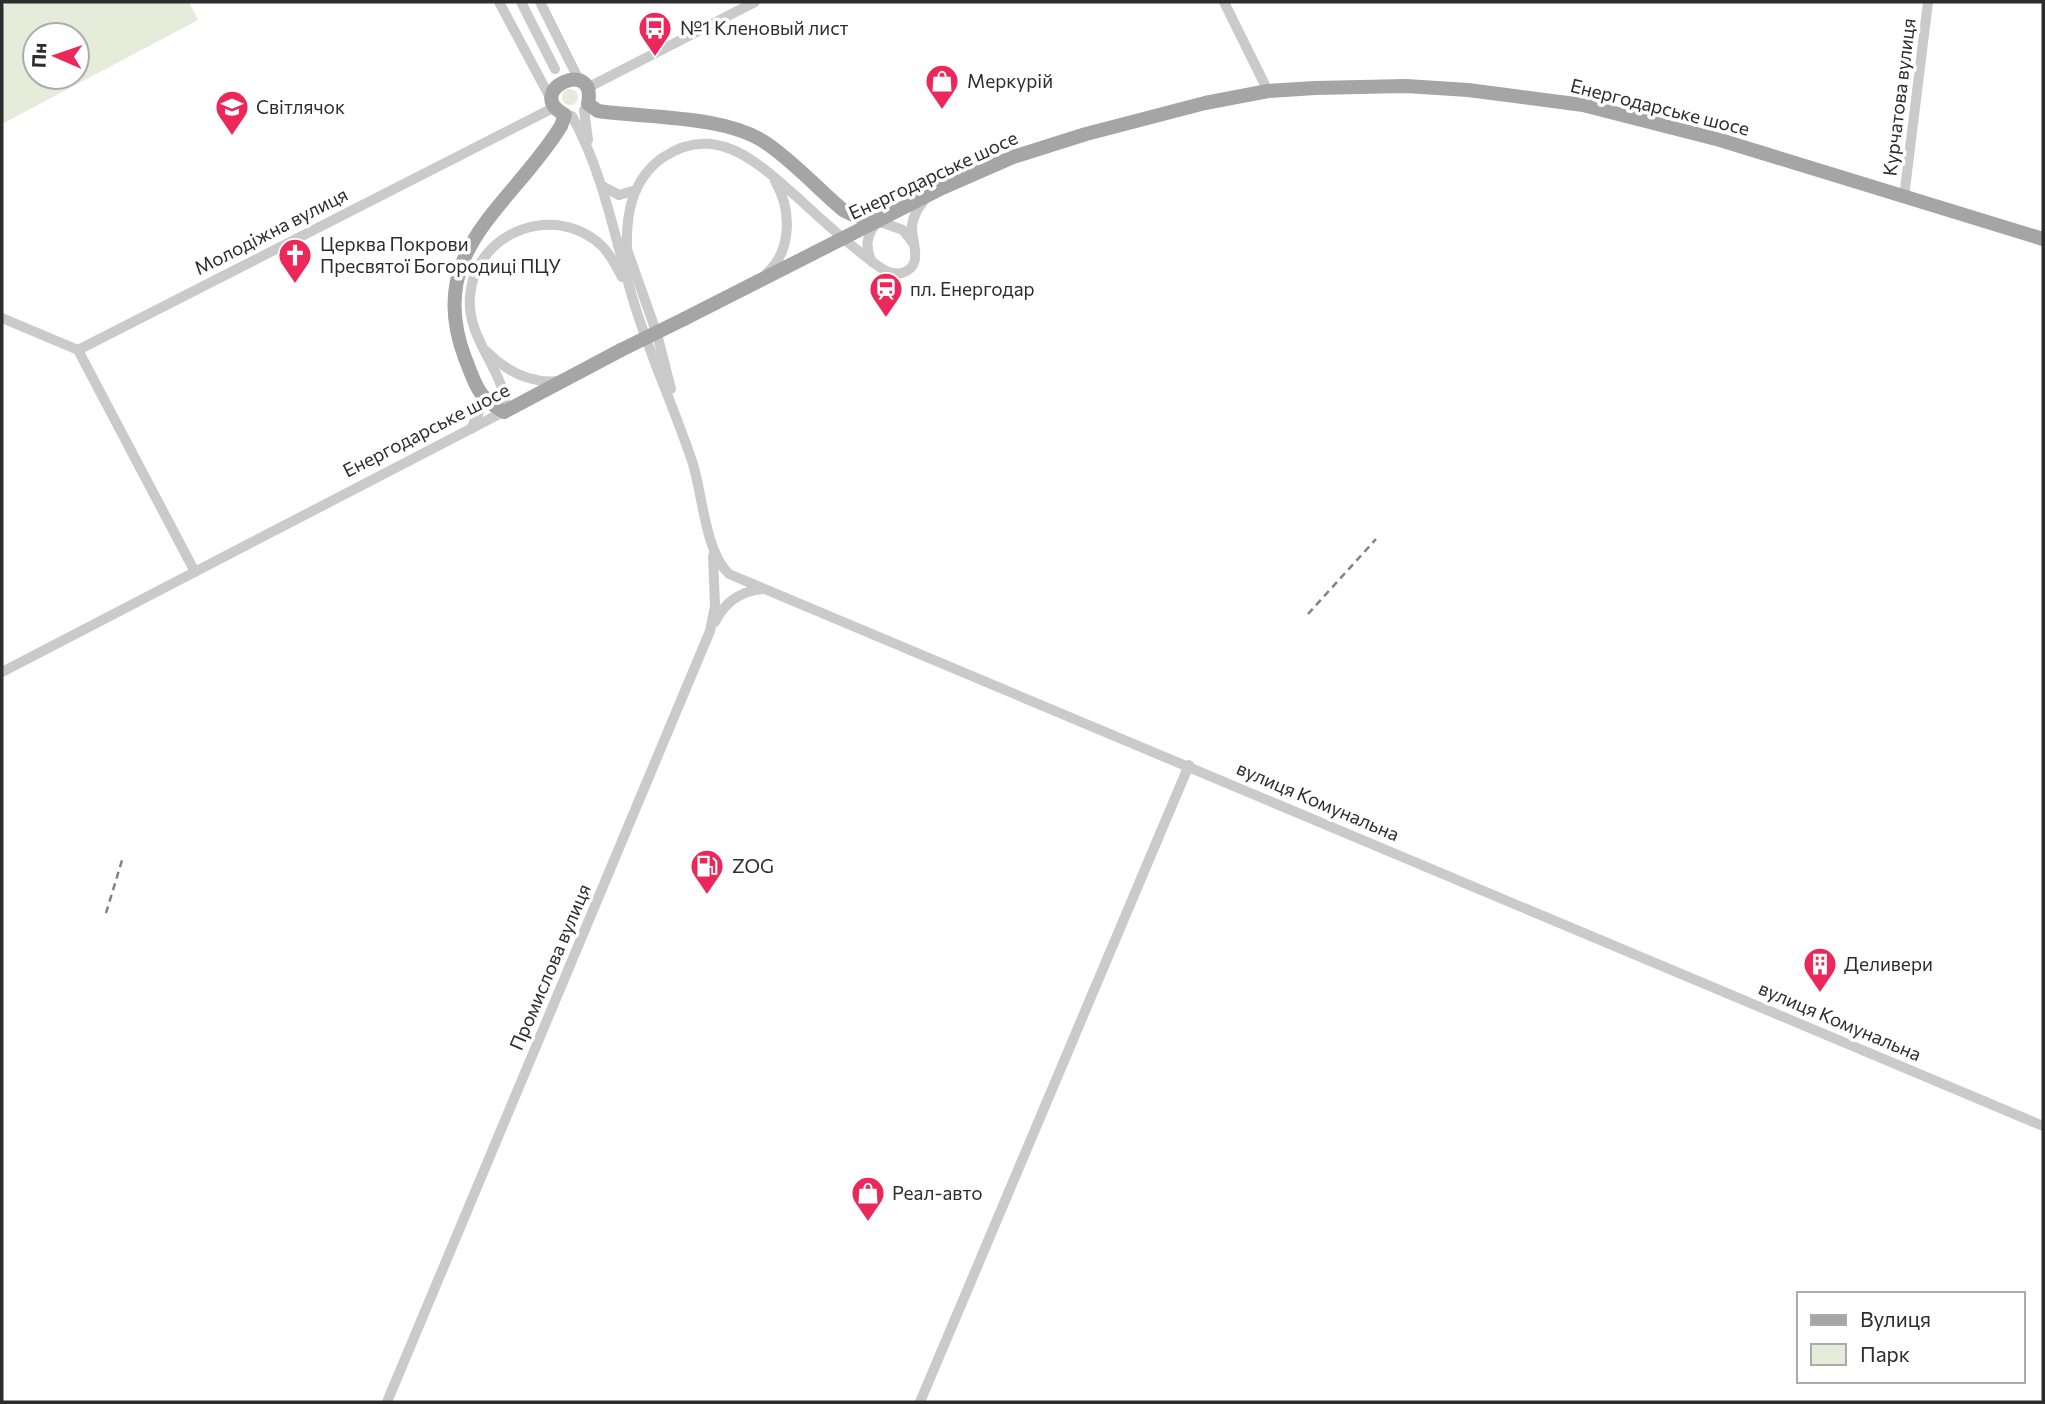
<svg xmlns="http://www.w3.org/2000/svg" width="2045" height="1404" font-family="Commissioner,sans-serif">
<rect width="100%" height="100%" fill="#fff"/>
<g fill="#e7ecda" fill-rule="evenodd">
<path d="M6 2H189L198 20 2 124V11ZM35 35H77V77H35Z"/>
<circle cx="570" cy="97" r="8"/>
</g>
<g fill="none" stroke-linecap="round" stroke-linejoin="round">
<g stroke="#cacaca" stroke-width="10">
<polyline points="499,2 552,101"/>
<polyline points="521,2 555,69"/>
<polyline points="540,2 580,82"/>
<polyline points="1224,2 1268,91"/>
<polyline points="587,88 755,2"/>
<polyline points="584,110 588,140"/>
<path d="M572 116C604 174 615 240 634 303 651 358 675 410 693 464 703 497 705 551 729 574L2043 1126"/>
<polyline points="602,186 619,195 636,190"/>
<polyline points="1904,197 1928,2"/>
<polyline points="624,241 657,334 671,389"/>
<path d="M627 248C626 213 632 180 662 158 716 121 758 163 797 197 819 217 841 238 865 256 875 264 888 276 902 273 925 266 911 242 912 226 913 215 919 207 926 198"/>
<path d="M872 262C864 246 867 234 878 221L903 230 913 243"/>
<path d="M767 273C792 250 792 210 775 181"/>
<polyline points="2,318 78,350 555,107"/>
<polyline points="78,350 195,572"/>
<path d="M486 351C506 371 530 384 559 381"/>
<polyline points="471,429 479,412 481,396"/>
<path d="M715 622C725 602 739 592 762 589"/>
<path d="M2 672 505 411C508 373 466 341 470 296 475 232 555 201 602 246 611 255 616 266 622 277"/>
<polyline points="387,1402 710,631 715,606 713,556"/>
<polyline points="920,1402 1189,765"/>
</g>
<g stroke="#a5a5a5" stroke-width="14">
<polyline points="684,319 942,188 1013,157 1086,134 1205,103 1268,91 1315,88 1406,86 1468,90 1583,105 1720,140 2043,239"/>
<path d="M621 350 504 412C477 397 476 385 465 358 424 250 511 207 561 126L565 115C521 91 598 55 588 104L598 111C647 118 725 115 766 143 794 162 817 188 843 210L853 215 878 221"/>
</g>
<g stroke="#828282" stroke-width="2.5" stroke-dasharray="7 5" stroke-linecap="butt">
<polyline points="1308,614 1376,539"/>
<polyline points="106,913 123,857"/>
</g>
<polyline stroke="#a5a5a5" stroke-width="14" points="621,350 684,319"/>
</g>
<defs>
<symbol id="bus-pin" viewBox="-11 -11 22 30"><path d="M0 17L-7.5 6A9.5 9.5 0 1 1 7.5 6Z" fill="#ec285b" stroke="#fff"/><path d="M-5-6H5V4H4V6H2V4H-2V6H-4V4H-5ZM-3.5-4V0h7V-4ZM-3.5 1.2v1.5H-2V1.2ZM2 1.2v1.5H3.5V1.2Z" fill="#fff"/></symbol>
<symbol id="shop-pin" viewBox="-11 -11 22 30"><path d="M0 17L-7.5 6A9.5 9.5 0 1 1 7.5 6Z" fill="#ec285b" stroke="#fff"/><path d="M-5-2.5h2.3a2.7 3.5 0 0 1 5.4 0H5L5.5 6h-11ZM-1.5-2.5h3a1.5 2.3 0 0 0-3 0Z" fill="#fff"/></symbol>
<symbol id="school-pin" viewBox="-11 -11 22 30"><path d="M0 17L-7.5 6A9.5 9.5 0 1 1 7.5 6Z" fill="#ec285b" stroke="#fff"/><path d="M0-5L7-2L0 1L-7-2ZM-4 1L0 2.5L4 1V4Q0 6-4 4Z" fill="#fff"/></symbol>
<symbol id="church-pin" viewBox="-11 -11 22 30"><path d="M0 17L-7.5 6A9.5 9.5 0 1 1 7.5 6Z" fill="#ec285b" stroke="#fff"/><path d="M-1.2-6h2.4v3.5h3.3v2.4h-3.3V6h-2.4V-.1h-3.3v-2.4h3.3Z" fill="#fff"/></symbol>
<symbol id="station-pin" viewBox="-11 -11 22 30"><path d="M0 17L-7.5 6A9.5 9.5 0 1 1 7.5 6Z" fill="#ec285b" stroke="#fff"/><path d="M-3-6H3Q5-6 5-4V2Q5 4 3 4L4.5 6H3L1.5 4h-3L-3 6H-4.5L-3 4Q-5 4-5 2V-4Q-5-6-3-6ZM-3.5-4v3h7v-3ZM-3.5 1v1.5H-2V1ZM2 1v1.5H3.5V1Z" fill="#fff"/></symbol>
<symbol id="fuel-pin" viewBox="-11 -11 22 30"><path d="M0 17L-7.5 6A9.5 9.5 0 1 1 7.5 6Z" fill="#ec285b" stroke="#fff"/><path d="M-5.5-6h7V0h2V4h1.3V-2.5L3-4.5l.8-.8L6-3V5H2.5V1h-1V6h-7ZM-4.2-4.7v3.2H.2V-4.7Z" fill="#fff"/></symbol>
<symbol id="building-pin" viewBox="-11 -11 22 30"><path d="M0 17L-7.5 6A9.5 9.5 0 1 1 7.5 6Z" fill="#ec285b" stroke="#fff"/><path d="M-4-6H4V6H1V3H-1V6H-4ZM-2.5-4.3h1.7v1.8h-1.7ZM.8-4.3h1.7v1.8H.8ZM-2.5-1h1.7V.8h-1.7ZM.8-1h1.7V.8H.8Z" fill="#fff"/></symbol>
</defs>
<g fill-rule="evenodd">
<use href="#bus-pin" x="636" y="9" width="38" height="52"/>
<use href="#shop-pin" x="923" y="62" width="38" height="52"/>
<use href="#school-pin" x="213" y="88" width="38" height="52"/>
<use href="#church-pin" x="276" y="236" width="38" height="52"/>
<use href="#station-pin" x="867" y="270" width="38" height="52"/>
<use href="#fuel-pin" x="688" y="847" width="38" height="52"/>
<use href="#building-pin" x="1801" y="945" width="38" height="52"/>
<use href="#shop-pin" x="849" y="1174" width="38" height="52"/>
</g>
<g text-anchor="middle" stroke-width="7" stroke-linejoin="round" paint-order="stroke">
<g font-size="19" fill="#2d2d2d" stroke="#fff" text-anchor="start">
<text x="680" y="35">№1 Кленовый лист</text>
<text x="967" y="88">Меркурій</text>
<text x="256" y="114">Світлячок</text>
<text x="320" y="251">Церква Покрови<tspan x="320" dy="22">Пресвятої Богородиці ПЦУ</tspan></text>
<text x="910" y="296">пл. Енергодар</text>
<text x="732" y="873">ZOG</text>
<text x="1844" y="971">Деливери</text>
<text x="892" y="1200">Реал-авто</text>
</g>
<g font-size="19" fill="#2d2d2d" stroke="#fff">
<text transform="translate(1899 97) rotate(-83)" y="7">Курчатова вулиця</text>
<text transform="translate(1660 107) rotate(14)" y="7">Енергодарське шосе</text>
<text transform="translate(933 175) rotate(-25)" y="7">Енергодарське шосе</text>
<text transform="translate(271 231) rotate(-27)" y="7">Молодіжна вулиця</text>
<text transform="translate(426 430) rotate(-27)" y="7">Енергодарське шосе</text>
<text transform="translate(1318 801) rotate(23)" y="7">вулиця Комунальна</text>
<text transform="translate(550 967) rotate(-67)" y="7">Промислова вулиця</text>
<text transform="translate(1840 1021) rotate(23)" y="7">вулиця Комунальна</text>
</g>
</g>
<rect width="2045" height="1404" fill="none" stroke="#2d2d2d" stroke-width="7"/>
<rect x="1797" y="1292" width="228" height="91" fill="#ffffff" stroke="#ababab" stroke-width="2"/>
<rect x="1811" y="1315" width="35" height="10" fill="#a5a5a5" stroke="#ababab" stroke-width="2"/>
<text x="1860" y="1327" font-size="21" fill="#2d2d2d">Вулиця</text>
<rect x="1811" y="1344" width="35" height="21" fill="#e7ecda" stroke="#ababab" stroke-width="2"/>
<text x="1860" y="1362" font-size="21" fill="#2d2d2d">Парк</text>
<g transform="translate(56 56) rotate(272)"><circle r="33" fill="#ffffff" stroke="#ababab" stroke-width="2"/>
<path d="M0-5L12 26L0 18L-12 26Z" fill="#ec285b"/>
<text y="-10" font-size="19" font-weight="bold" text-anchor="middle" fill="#2d2d2d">Пн</text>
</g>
</svg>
